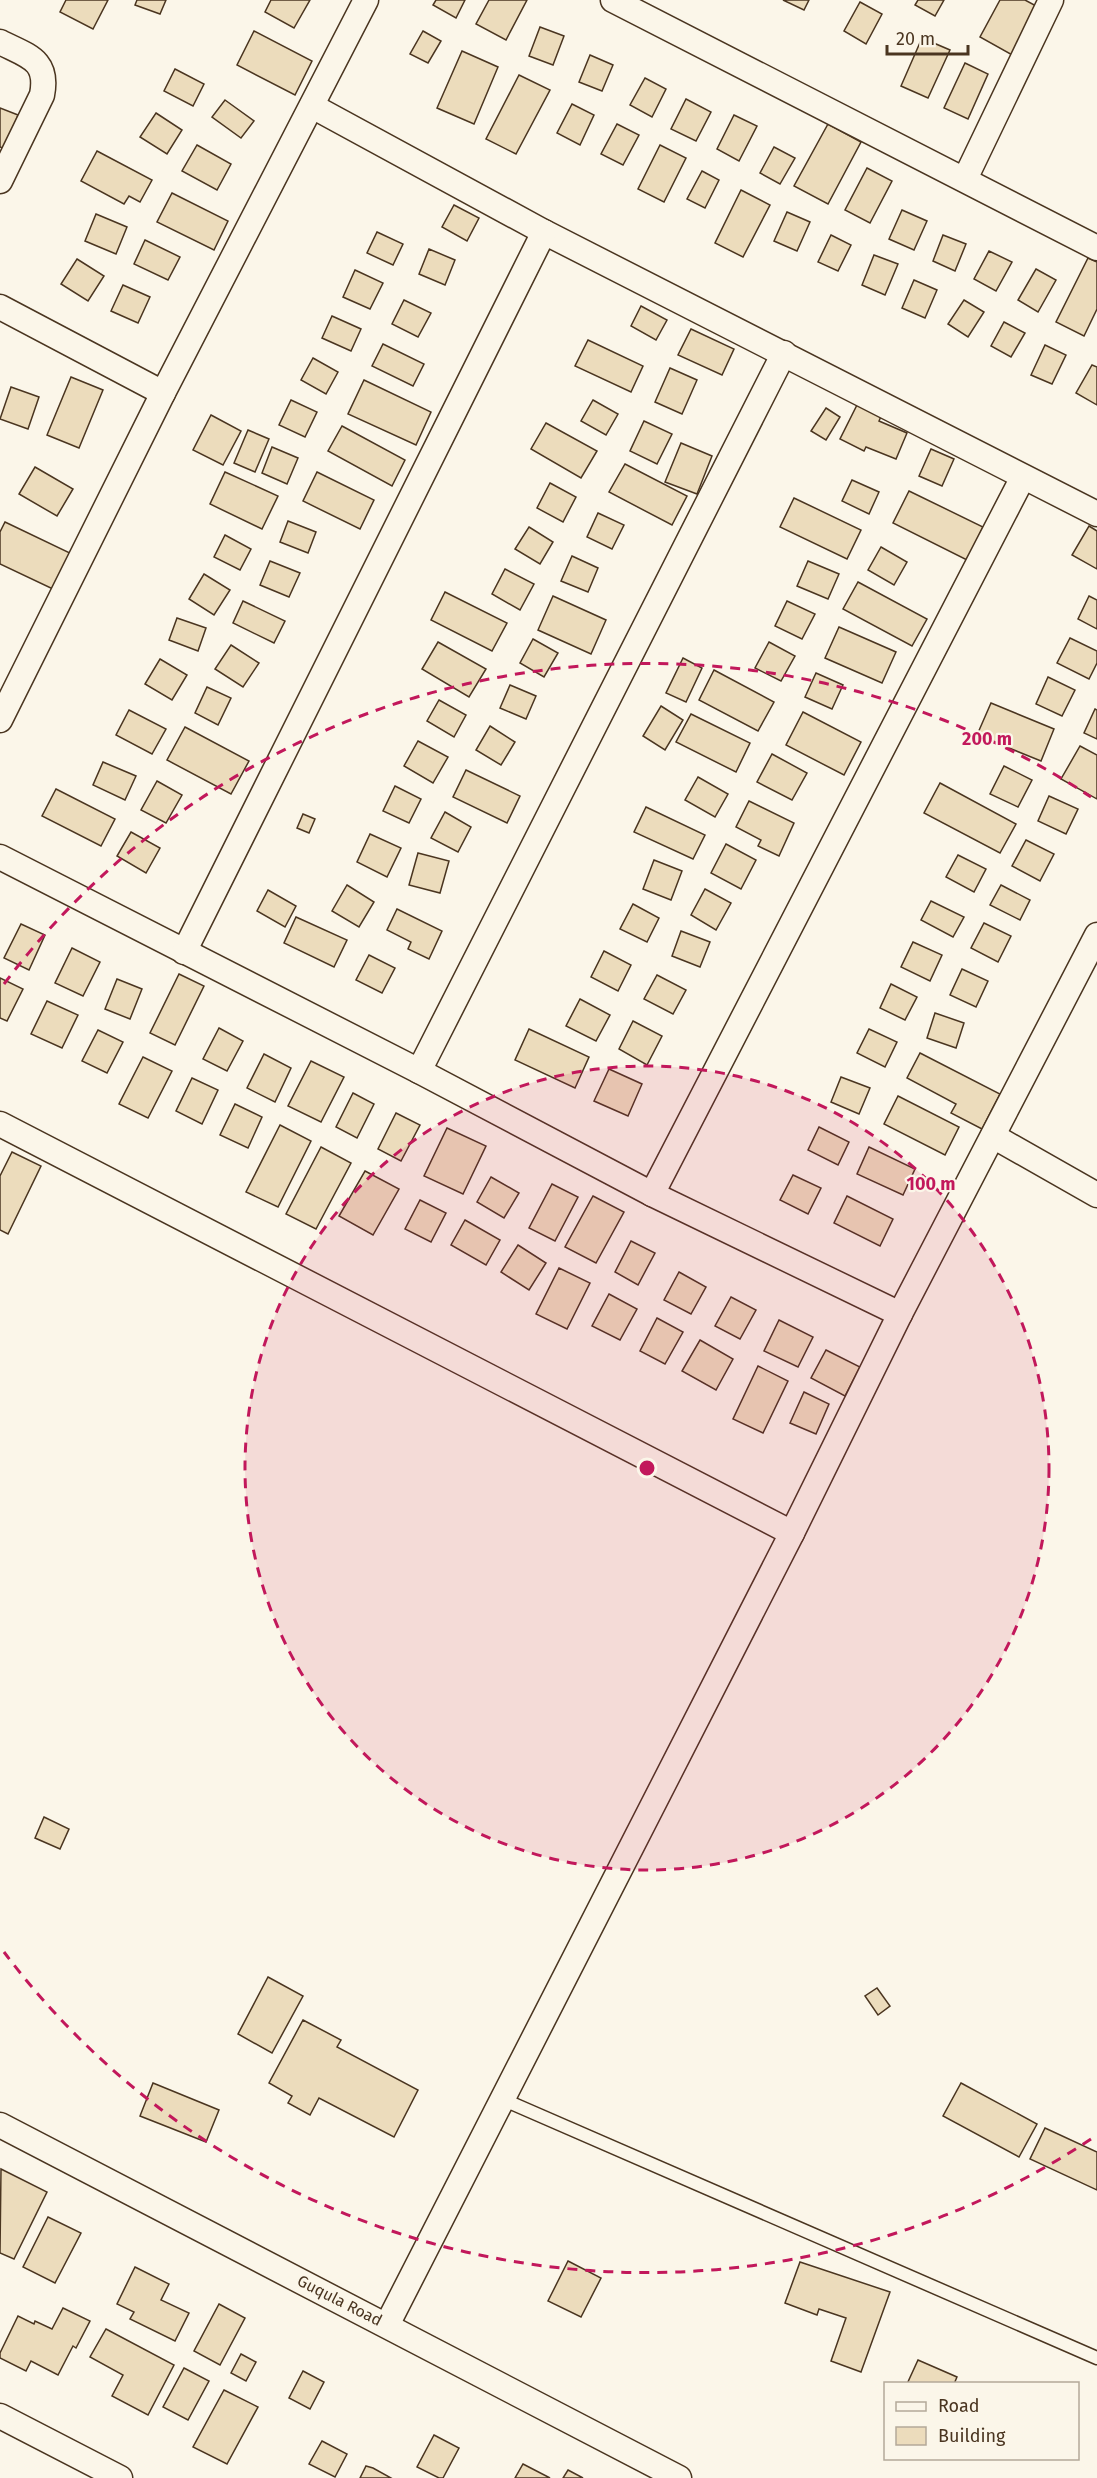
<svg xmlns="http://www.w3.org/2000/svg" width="1097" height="2478" font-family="'Fira Sans',sans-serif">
<rect width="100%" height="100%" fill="#fbf6e9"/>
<g fill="#ecdcbc" stroke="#4a3520" stroke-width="1.5">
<polygon points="66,0 108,0 93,29 60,12"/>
<polygon points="137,0 166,0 160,14 135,5"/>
<polygon points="271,0 310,0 294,28 265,12"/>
<polygon points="436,0 465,0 456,18 433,5"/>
<polygon points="489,0 527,0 506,40 476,24"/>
<polygon points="783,0 809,0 804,10"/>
<polygon points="918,0 944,0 935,16 915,5"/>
<polygon points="1000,0 1025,0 1040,8 1014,56 980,37"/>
<polygon points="860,2 882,14 866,44 844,31"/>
<polygon points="540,27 564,36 553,65 529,56"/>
<polygon points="254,31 312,61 295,95 237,65"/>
<polygon points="423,31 441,41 428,63 410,54"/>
<polygon points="922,38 950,50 928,98 901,86"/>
<polygon points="462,51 498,67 474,124 437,108"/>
<polygon points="590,55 613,65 602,91 579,82"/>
<polygon points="965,63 988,74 968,119 944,108"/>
<polygon points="175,69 204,84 193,106 164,91"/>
<polygon points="519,75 550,90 516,154 486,139"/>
<polygon points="645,78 666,89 652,117 630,105"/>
<polygon points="686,99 711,112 696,141 671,129"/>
<polygon points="225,100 254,121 241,138 212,117"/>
<polygon points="572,104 594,115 580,145 557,133"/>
<polygon points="0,108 18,115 5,149 0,147"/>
<polygon points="156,113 182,130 167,154 140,137"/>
<polygon points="734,115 757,126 739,161 717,149"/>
<polygon points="617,124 639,135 623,165 601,154"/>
<polygon points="828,124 861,142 828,204 794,186"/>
<polygon points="197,145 231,164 217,190 182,171"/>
<polygon points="660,145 686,158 664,202 638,189"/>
<polygon points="774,147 795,158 780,184 760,173"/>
<polygon points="97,151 152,180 140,202 129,196 124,204 81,181"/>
<polygon points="867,168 892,181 870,223 845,210"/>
<polygon points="702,171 719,180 705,208 687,199"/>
<polygon points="741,190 770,205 743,257 715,243"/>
<polygon points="172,193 228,221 214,250 157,222"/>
<polygon points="454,205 479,218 467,241 442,227"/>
<polygon points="902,210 927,221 914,250 889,239"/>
<polygon points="787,212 810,222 797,251 774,241"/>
<polygon points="96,214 127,227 116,254 85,241"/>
<polygon points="377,232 403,244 393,265 367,253"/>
<polygon points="831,235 851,245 838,271 818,262"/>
<polygon points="943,235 966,244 955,271 933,261"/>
<polygon points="145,240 180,257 168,280 134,264"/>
<polygon points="429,249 455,260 445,285 419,274"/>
<polygon points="989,251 1012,262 996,291 974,279"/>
<polygon points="874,255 898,264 885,295 862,285"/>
<polygon points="1088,258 1097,262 1097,309 1084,336 1056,322"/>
<polygon points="77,259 104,276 88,301 61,284"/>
<polygon points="1036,269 1056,280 1038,312 1018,300"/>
<polygon points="355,270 383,283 370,309 343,297"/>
<polygon points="914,280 937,290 925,318 902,308"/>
<polygon points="123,285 150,297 138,323 111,311"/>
<polygon points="404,300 431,313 418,337 392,324"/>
<polygon points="964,300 984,312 968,337 948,324"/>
<polygon points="641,306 667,320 656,340 631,326"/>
<polygon points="332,316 361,329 351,351 322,338"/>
<polygon points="1004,322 1025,333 1011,357 991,346"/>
<polygon points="691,329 734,349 722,375 678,355"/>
<polygon points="588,340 643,366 631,392 575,366"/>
<polygon points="383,344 424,364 413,386 372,366"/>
<polygon points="1045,345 1066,355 1052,384 1031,375"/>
<polygon points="313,358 338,372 326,394 301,380"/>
<polygon points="1092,365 1097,367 1097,405 1076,393"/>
<polygon points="670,368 697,380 682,414 655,402"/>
<polygon points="71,377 103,390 79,448 47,435"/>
<polygon points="364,380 431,412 416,445 348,414"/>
<polygon points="11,387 39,397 28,429 0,419"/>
<polygon points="291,400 317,412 305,437 279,425"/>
<polygon points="593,400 618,414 606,435 581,421"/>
<polygon points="858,403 882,414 879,421 907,433 896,459 866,447 864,451 840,439"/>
<polygon points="826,408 840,417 826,440 811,431"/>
<polygon points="211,415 241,431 223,465 193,450"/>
<polygon points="644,421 672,434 657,464 630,451"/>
<polygon points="546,423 597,451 581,478 531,449"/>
<polygon points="342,426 405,460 392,486 328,451"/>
<polygon points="248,430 269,439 255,472 234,463"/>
<polygon points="681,443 712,456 697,494 665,482"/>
<polygon points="272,447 298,458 287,484 262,473"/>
<polygon points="931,449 954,459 942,486 919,476"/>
<polygon points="625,464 687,496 672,525 609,492"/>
<polygon points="35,467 73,489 57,516 19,494"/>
<polygon points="225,472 278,496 262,529 210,504"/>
<polygon points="317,472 374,500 360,529 303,501"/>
<polygon points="852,480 879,492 869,514 842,501"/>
<polygon points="550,483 576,497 563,522 537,508"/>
<polygon points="909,491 983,527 967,560 893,523"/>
<polygon points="794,498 861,530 847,559 780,527"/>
<polygon points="598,513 624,525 612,549 587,537"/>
<polygon points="288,521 316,532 308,553 280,542"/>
<polygon points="5,522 72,554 55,590 0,564 0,532"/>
<polygon points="1089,526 1097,531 1097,569 1072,555"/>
<polygon points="529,527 553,542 540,564 515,549"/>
<polygon points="225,535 251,549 240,570 214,557"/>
<polygon points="881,547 907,562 894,585 868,570"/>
<polygon points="572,556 598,568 588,592 561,581"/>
<polygon points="270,561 300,573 289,597 260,585"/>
<polygon points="808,561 839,574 828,599 797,586"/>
<polygon points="505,569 534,584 520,610 492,594"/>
<polygon points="204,574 230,590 214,615 189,599"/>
<polygon points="858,582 927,619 912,646 843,609"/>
<polygon points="445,592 507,623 492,651 431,620"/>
<polygon points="553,596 606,620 591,654 538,630"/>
<polygon points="1089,596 1097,600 1097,629 1078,619"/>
<polygon points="243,601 285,621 274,643 233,623"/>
<polygon points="787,601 815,614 802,639 775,626"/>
<polygon points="177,618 206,628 198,651 169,640"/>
<polygon points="839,627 896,652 882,683 825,658"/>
<polygon points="1070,638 1097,651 1097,663 1089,679 1057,663"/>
<polygon points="533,639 558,653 544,677 520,663"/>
<polygon points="438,642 486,669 469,697 422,669"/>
<polygon points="769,642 795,656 781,681 755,668"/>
<polygon points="231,645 259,663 243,687 215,669"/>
<polygon points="683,658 702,668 686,702 666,693"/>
<polygon points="160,659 187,675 172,700 145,684"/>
<polygon points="714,670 774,702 758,731 699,700"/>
<polygon points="816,673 843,685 832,709 805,697"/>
<polygon points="1048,677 1075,690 1062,716 1036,704"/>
<polygon points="510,685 536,696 526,719 500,708"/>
<polygon points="207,687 231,698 218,725 195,713"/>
<polygon points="439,700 466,715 454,737 427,721"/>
<polygon points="991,703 1054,729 1041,761 977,735"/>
<polygon points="661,706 683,720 665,750 643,736"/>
<polygon points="1095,709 1097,710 1097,739 1084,733"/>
<polygon points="129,710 166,729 152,754 116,735"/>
<polygon points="803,712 861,742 844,775 786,745"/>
<polygon points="691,714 750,743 736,772 676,742"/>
<polygon points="490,726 515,742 501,765 476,750"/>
<polygon points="185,727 249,761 231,794 167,760"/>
<polygon points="418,741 448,757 433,783 404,766"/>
<polygon points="1080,746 1097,755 1097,799 1061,779"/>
<polygon points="772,754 807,773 792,800 757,782"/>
<polygon points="103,762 136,776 125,800 93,785"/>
<polygon points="1004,766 1032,780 1018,807 990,794"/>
<polygon points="466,770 520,796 507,823 453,797"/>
<polygon points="698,777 728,794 715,817 685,800"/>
<polygon points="157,781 182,795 166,823 141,810"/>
<polygon points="940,783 1016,824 1000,853 924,813"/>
<polygon points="395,786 421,799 409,823 383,811"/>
<polygon points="56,789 115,819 101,846 42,816"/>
<polygon points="1049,796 1078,809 1066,834 1038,821"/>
<polygon points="749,801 794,823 779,856 758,846 761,840 736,827"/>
<polygon points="646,807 705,835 693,859 634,832"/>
<polygon points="445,812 471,827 458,852 431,838"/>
<polygon points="303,814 315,819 309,833 297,828"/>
<polygon points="131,832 160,848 146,873 117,856"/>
<polygon points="370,834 401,848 387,877 357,862"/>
<polygon points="1026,840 1054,854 1040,881 1012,866"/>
<polygon points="726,844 756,860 741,889 711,873"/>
<polygon points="418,853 449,861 440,893 409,885"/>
<polygon points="958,855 986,869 974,892 946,877"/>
<polygon points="654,860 682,871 671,900 643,889"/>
<polygon points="347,885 374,902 359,927 332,911"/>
<polygon points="1001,885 1030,900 1020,920 990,905"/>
<polygon points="705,889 731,903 716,930 691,915"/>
<polygon points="268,890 296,906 285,927 257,911"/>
<polygon points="931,901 964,917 953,937 921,920"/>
<polygon points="633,904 659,918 647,942 620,929"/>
<polygon points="397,909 442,931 429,959 408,949 411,942 387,930"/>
<polygon points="296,917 347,940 334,967 284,943"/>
<polygon points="984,923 1011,936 998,962 971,948"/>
<polygon points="21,924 45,935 29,970 4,958"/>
<polygon points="681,931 710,942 700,967 672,956"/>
<polygon points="913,942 942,955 930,981 901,967"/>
<polygon points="72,948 100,962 83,996 55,983"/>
<polygon points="604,951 631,965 618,991 591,977"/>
<polygon points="369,955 395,968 382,993 356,980"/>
<polygon points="962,969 988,981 976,1007 950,995"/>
<polygon points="179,974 204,986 175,1045 150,1033"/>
<polygon points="657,975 686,990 673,1014 644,999"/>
<polygon points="0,978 23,989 7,1021 0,1018"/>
<polygon points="117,979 142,989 130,1019 105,1009"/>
<polygon points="891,984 917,997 905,1020 880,1008"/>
<polygon points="580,999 610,1015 596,1041 566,1026"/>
<polygon points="47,1001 78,1015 62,1048 31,1034"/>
<polygon points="935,1013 964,1023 956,1048 927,1038"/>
<polygon points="633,1021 662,1036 647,1065 619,1049"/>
<polygon points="219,1028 243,1041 227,1071 203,1059"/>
<polygon points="529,1029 589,1057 575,1088 515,1060"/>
<polygon points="869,1029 897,1042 885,1067 857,1053"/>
<polygon points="98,1030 123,1042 107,1073 82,1061"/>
<polygon points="920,1053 1000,1094 982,1129 951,1113 956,1104 907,1078"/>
<polygon points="264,1054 291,1068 275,1102 247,1088"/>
<polygon points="143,1057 172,1071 148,1118 119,1104"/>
<polygon points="311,1061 344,1077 321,1122 288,1106"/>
<polygon points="609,1069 642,1084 628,1116 594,1101"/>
<polygon points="841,1077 870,1088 859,1114 831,1102"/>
<polygon points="192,1078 218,1090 202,1124 176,1111"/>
<polygon points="353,1093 374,1104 357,1138 336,1127"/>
<polygon points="898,1096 959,1127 945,1155 884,1124"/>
<polygon points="235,1104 262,1117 248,1148 220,1135"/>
<polygon points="396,1113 420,1125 401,1161 378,1149"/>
<polygon points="280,1125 311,1141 278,1207 246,1192"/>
<polygon points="819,1127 849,1142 838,1165 808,1150"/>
<polygon points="447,1128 486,1146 463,1194 424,1176"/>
<polygon points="321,1147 351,1163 316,1229 286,1214"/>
<polygon points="869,1147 915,1169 903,1195 857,1174"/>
<polygon points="12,1152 41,1166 8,1234 0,1230 0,1176"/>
<polygon points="365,1171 399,1189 373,1235 339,1216"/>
<polygon points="793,1175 821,1188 808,1214 780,1200"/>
<polygon points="491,1177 519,1193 504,1218 477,1202"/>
<polygon points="552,1184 578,1197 555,1241 529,1228"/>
<polygon points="593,1196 624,1212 596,1263 565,1247"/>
<polygon points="847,1196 893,1219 880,1246 834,1223"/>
<polygon points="420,1200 446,1213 431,1242 405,1229"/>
<polygon points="465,1220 500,1240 486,1265 451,1245"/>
<polygon points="631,1241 655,1253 638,1285 615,1272"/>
<polygon points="518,1245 546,1263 529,1290 501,1272"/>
<polygon points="559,1268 590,1283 567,1329 536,1314"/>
<polygon points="679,1272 706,1287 691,1314 664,1300"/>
<polygon points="609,1294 637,1309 620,1340 592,1326"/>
<polygon points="731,1297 756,1310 740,1339 715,1326"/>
<polygon points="657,1318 683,1332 665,1364 640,1351"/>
<polygon points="779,1320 813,1337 798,1367 764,1351"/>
<polygon points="700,1340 733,1359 716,1390 682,1371"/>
<polygon points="826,1350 860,1367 845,1396 811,1378"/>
<polygon points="758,1366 788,1381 763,1433 733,1419"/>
<polygon points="804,1392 829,1404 816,1434 790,1423"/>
<polygon points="44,1817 69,1829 60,1849 35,1838"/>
<polygon points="268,1977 303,1996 272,2053 238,2034"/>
<polygon points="877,1988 890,2006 878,2015 865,1996"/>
<polygon points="303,2020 341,2040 337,2047 418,2090 394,2137 319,2098 310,2115 288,2103 292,2096 269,2083"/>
<polygon points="153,2083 219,2110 206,2142 140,2116"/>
<polygon points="961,2083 1037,2124 1019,2157 943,2116"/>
<polygon points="1045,2128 1097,2152 1097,2190 1030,2159"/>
<polygon points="1,2169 47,2192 14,2259 0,2253"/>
<polygon points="48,2217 81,2233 55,2283 23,2267"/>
<polygon points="568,2261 601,2278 581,2317 548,2301"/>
<polygon points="800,2262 890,2292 861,2372 831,2361 846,2318 819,2309 817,2315 785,2303"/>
<polygon points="135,2267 169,2284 161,2300 189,2313 175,2341 130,2319 134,2312 117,2304"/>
<polygon points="219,2304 245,2318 220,2365 194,2351"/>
<polygon points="63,2308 90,2321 76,2348 73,2346 58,2375 31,2361 26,2371 0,2358 0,2353 18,2316 34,2324 35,2321 52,2329"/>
<polygon points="106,2329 174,2365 148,2415 112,2396 123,2375 90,2357"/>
<polygon points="241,2354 256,2362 246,2381 231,2373"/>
<polygon points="918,2360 957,2377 954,2384 907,2384"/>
<polygon points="184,2368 209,2381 188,2420 163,2407"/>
<polygon points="303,2371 324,2382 310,2409 289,2398"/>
<polygon points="224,2390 258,2407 227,2464 193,2447"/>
<polygon points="434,2435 459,2448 443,2478 439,2478 417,2467"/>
<polygon points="322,2441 347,2454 335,2477 309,2464"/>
<polygon points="523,2464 550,2478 515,2478"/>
<polygon points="366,2466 373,2468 391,2478 360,2478"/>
<polygon points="568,2470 583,2478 563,2478"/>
</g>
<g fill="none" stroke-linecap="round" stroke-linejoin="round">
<defs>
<polyline id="lane" points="502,2099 1097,2358"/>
<g id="street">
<polyline points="613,0 1097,248"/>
<path d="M0 42C27 56 49 59 42 95L0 181"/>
<polyline points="312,106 544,232 1097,514"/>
<polyline points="965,179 1051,0"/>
<polyline points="0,307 163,393"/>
<polyline points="0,720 163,393 366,0"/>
<polyline points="0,857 419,1071 652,1194 900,1314"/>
<polyline points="184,952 544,232"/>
<polyline points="419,1071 784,353"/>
<polyline points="0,1124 792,1533"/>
<polyline points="993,1136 1097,1195"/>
<polyline points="652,1194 1023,477"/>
<polyline points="0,2125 679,2478"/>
<polyline points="387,2325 792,1533 900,1314 1097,935"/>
<polyline points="0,2416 120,2478"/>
</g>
</defs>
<use href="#lane" stroke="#4a3520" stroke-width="15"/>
<use href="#street" stroke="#4a3520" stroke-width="27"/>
<use href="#lane" stroke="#fbf6e9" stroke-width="12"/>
<use href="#street" stroke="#fbf6e9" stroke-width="24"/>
</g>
<circle cx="647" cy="1468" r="402" fill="#c2185b" fill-opacity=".12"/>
<g fill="none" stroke="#c2185b" stroke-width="3" stroke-dasharray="10 8">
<circle cx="647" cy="1468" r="402"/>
<path d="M1091 2139A805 805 0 0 1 4 1952M4 984A805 805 0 0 1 1091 797"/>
</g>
<g text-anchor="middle" stroke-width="4.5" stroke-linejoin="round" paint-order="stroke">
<g font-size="16" fill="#4a3520" stroke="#fbf6e9">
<text transform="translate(340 2300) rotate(27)" y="6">Guqula Road</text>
</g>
</g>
<circle cx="647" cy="1468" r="9" fill="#c2185b" stroke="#fbf6e9" stroke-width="3"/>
<g font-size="18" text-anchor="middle" font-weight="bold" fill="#c2185b" stroke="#fbf6e9" stroke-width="4.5" stroke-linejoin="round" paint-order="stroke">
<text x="987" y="745">200 m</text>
<text x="931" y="1190">100 m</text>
</g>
<rect x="884" y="2382" width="195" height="78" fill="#fbf6e9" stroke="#b4a999" stroke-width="1.5"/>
<rect x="896" y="2402" width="30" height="9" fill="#fbf6e9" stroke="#b4a999" stroke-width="1.5"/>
<text x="938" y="2412" font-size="18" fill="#4a3520">Road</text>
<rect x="896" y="2427" width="30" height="18" fill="#ecdcbc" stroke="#b4a999" stroke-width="1.5"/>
<text x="938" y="2442" font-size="18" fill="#4a3520">Building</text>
<path d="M887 45v9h81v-9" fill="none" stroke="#4a3520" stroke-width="3"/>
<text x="896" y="45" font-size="18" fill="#4a3520" stroke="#fbf6e9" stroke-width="4.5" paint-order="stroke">20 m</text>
</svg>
